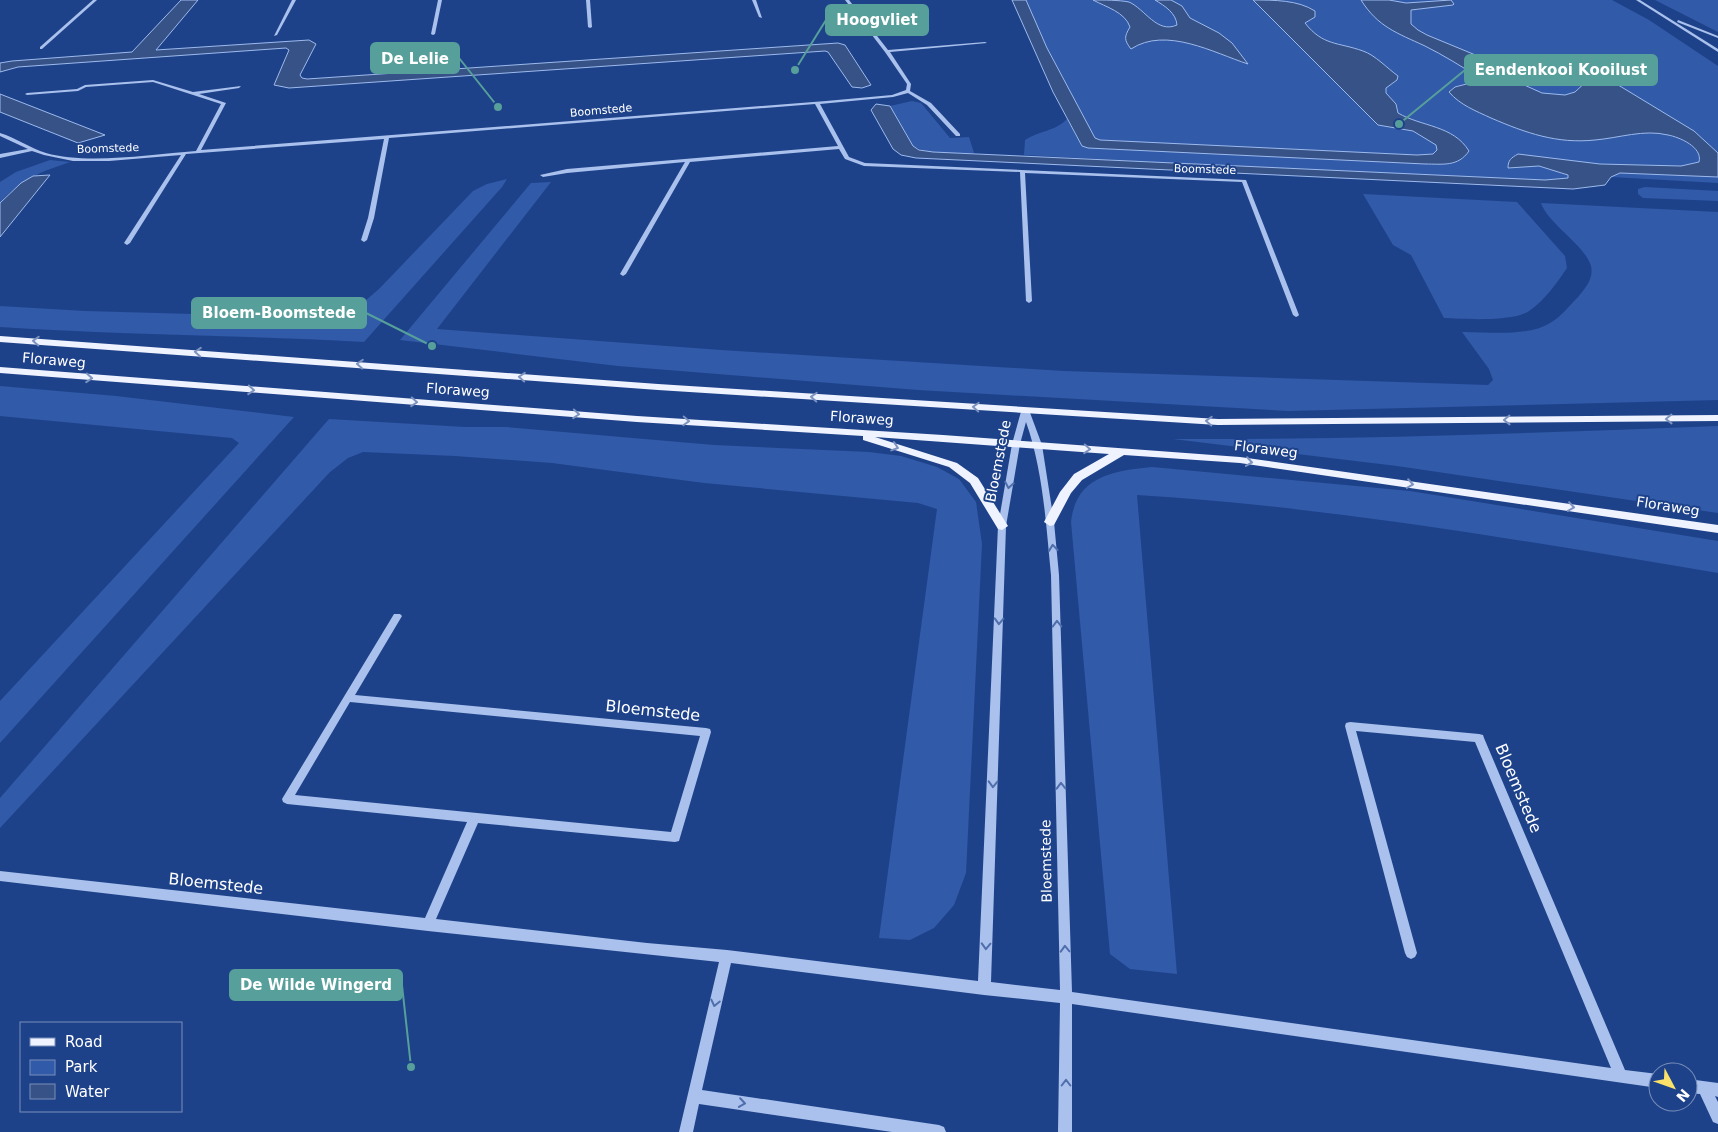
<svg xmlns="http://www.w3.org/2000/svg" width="1718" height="1132" font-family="'DejaVu Sans',sans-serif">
<rect width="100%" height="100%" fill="#1e428a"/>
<g fill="#315aa8">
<path d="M1022 0H1612L1649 20 1718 66V174H1681L1718 177V183L1611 177 1619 173 1573 185 1024 155 1025 140C1039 131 1056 131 1067 119L1082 146Z"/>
<polygon points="1655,0 1718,0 1718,32"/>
<path d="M912 101 921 103 950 138 969 137 974 153C955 153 930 156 913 146L890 106Z"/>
<path d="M50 160 70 162C43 171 19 180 0 203V182L16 172Z"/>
<path d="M507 179 502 187 364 342C242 335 121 335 0 327V306L85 311 337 318 365 301 379 289 473 191 487 184Z"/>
<path d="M551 182 437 329 721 350 1064 371 1488 385 1493 380 1489 369 1462 332C1487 332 1528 337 1550 323 1561 317 1569 306 1578 297 1585 289 1594 278 1591 266 1585 245 1548 224 1541 203L1718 212V400L1288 411 918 390 618 366 400 340 531 183Z"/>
<polygon points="1645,187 1718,191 1718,201 1643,198 1638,194 1638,189"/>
<path d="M1363 194 1517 202 1565 256 1567 268C1556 284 1545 300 1529 311 1513 322 1464 319 1444 318L1411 255 1393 245Z"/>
<polygon points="0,386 116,396 294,417 0,743 0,701 239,443 232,438 0,416"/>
<polygon points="329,419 465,427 506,427 714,445 869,452 901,456 937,467 959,479 976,502 982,544 966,873 954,905 934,928 910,940 879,938 937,509 918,503 704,483 552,463 455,456 363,452 348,458 330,472 0,828 0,798"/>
<path d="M1718 426V513L1397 466 1173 439C1355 440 1536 433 1718 426Z"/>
<path d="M1152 467 1410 491 1718 541V573C1525 541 1332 507 1137 495L1177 974 1130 969 1110 954 1071 522C1076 476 1113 471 1152 467Z"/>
</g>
<g fill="#375287" stroke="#9dbaed">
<polygon points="181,0 198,0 156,50 309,40 316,44 300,75 302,78 307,79 838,43 845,45 871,85 862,88 852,87 828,52 825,51 289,88 274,85 289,50 286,48 18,67 0,72 0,63 12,61 132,52"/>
<path d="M1012 0H1026L1047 48 1095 138 1100 140 1417 155 1433 154 1437 150 1436 145 1413 131 1378 125 1253 0C1274 0 1298 0 1315 11V17L1305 23C1323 46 1338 42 1363 51 1375 55 1387 68 1398 76L1397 80 1386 88V93L1396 104 1398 113C1422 127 1453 125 1469 151 1458 167 1443 164 1425 164L1088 148 1082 146 1053 92Z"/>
<path d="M1093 0C1104 0 1119 0 1129 2 1145 9 1157 34 1177 25 1176 13 1165 6 1155 0H1171L1182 6 1190 18 1219 33 1232 43 1248 64C1214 53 1166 26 1131 49 1124 40 1124 37 1130 27 1125 12 1106 7 1093 0Z"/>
<path d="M1361 0H1389L1406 3 1451 0 1454 4 1453 5 1411 10V24L1418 30 1427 35 1490 61 1522 84 1542 93 1565 95 1575 92 1589 79 1605 77 1694 131 1718 153V177L1620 173 1611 177 1605 185 1573 189 916 158 901 155 893 149 871 110 876 104 890 106 913 146 919 150 933 152 1545 180 1568 178V175L1539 166 1508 168C1508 160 1511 158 1518 154L1600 164 1681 166 1699 162C1703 147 1679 137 1668 135 1644 129 1619 138 1595 140 1557 144 1526 133 1491 118 1476 111 1460 105 1449 92L1455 87 1478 81V77C1461 66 1443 55 1425 46 1397 33 1378 27 1361 0Z"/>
<polygon points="0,94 105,135 78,143 0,112"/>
<polygon points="50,175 0,237 0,203 21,183 33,176"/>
</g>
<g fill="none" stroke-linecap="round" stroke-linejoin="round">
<g fill="#a9c1ec" fill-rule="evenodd">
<polygon points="93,0 97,0 42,49 40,49 40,47"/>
<polygon points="292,0 296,0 277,35 274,36"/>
<polygon points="438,0 442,0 435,34 433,35 431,34"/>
<polygon points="586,0 590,0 592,27 590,28 588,27"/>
<polygon points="752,0 756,0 762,18 759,17"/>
<path d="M845 0H849L888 50 985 42 987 43 890 52 911 84 910 91 931 103 960 134V136H956L927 105 908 93 893 97 820 104 849 157 865 163 1246 180 1299 315 1298 316 1296 317 1293 315 1242 182 1025 173 1032 301 1029 303 1026 301 1020 172 864 166 845 159 839 149 690 162 626 274 623 276 620 274 685 162 567 173 543 177 540 175 567 169 838 146 815 104 389 138 374 218 367 240 364 242 361 240 368 218 384 139 186 154 130 243 127 245 124 243 181 155 109 161H73L44 155 32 151 0 158V154L28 149 0 136V133C16 138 30 148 46 153 88 165 152 154 196 151L221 104 153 82 86 87 78 91 27 95 25 94 27 93 77 89 85 85 153 80 193 92 241 86 239 88 199 94 226 103 201 150 826 101 892 95 906 90 907 84 885 52Z"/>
<polygon points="1636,0 1640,0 1718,49 1718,52"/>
<polygon points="1678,20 1718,36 1718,38 1677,22"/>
<path d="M1022 408H1025L1029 410 1042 445 1054 522 1059 575 1072 992 1611 1068 1475 742 1356 731 1417 953 1415 957 1411 959 1407 957 1405 953 1345 726 1346 723 1350 722 1479 734 1483 735 1484 738 1625 1070 1658 1074V1088L1072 1004V1132H1058L1060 1003 984 995 731 963 702 1090 939 1125 944 1127 946 1132H892L699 1104 693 1132H679L719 962 428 931 0 881V871L425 918 467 822 287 804 283 802 282 799 394 614H400L402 616 355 695 706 728 710 729 711 732 679 841 675 842 478 823 436 919 647 943 727 950 978 981 998 526 1012 444ZM1026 422C1043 470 1046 524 1051 575L1060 990 991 982 1006 526 1020 444ZM350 702 700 736 671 832 295 795Z"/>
<polygon points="1688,1079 1718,1083 1718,1097 1715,1096 1718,1102 1718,1124 1713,1122 1700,1094 1688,1093"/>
</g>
<g fill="#eff3ff" fill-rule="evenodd">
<polygon points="0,336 658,384 1218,419 1718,415 1718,421 1218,425 658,390 0,342"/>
<polygon points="0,367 637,416 943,435 1240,457 1718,525 1718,533 1240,463 1124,455 1082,480 1071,493 1054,525 1050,526 1044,522 1060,492 1074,474 1109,454 875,437 957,463 978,478 1008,526 1002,530 998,529 970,483 949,467 863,440 863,436 637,422 0,373"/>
</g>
</g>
<defs><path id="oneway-chevron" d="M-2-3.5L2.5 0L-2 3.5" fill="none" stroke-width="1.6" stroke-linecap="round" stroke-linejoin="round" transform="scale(1.25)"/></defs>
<g stroke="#7c92bf">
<use href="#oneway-chevron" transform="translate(36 341) rotate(-177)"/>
<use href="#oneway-chevron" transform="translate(198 352) rotate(-176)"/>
<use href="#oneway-chevron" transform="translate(360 364) rotate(-176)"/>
<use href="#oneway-chevron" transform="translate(522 377) rotate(-176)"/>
<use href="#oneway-chevron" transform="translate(89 378) rotate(4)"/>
<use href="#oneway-chevron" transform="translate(251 390) rotate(4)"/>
<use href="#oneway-chevron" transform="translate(814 397) rotate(-177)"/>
<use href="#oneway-chevron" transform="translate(414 402) rotate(4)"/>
<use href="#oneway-chevron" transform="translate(976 407) rotate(-177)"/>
<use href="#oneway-chevron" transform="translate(576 414) rotate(4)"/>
<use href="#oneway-chevron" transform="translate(1669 419) rotate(179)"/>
<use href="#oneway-chevron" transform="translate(1507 420) rotate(179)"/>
<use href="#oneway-chevron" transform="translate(686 421) rotate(3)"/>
<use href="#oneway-chevron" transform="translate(1209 421) rotate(-177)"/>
<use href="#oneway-chevron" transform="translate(895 447) rotate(18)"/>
<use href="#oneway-chevron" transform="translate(1087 449) rotate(4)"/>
<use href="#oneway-chevron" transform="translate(1249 462) rotate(8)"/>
<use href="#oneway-chevron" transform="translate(1410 484) rotate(8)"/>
<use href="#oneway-chevron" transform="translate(1571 507) rotate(8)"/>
</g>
<g stroke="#4f6eac">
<use href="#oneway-chevron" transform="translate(1009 485) rotate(100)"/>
<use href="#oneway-chevron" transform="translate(1053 548) rotate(-96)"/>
<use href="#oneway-chevron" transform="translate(999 621) rotate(92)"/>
<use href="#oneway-chevron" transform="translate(1057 624) rotate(-91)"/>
<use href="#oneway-chevron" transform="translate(993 784) rotate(92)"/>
<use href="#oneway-chevron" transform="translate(1061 786) rotate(-91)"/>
<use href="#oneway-chevron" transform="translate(986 946) rotate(92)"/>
<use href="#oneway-chevron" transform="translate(1065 949) rotate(-92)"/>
<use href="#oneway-chevron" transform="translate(715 1003) rotate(103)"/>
<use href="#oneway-chevron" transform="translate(1066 1083) rotate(-90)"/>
<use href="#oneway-chevron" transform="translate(742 1103) rotate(8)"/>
</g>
<g text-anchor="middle" stroke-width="4" stroke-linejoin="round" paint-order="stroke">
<g font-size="11" fill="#fff" stroke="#1e428a">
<text transform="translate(601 110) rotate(-5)" y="4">Boomstede</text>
<text transform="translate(108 148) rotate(-2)" y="4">Boomstede</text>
<text transform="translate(1205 169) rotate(2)" y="4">Boomstede</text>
</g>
<g font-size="14" fill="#fff" stroke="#1e428a">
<text transform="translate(54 360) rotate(5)" y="5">Floraweg</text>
<text transform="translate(458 390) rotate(4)" y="5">Floraweg</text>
<text transform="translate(862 418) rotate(4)" y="5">Floraweg</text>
<text transform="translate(1266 449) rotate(7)" y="5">Floraweg</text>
<text transform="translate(998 461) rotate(-79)" y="5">Bloemstede</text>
<text transform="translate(1668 506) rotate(9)" y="5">Floraweg</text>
<text transform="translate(1046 861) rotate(-91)" y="5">Bloemstede</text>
</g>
<g font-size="16" fill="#fff" stroke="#1e428a">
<text transform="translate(653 710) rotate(6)" y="6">Bloemstede</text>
<text transform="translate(1519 788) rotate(67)" y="6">Bloemstede</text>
<text transform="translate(216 883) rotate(6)" y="6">Bloemstede</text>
</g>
</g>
<path fill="none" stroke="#579f9a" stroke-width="2" d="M795 70L826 20M498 107L459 58M1399 124L1465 70M432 346L366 313M411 1067L402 985"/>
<g fill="#579f9a" stroke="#1e428a" stroke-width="2">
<circle cx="795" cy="70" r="5"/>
<circle cx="498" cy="107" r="5"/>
<circle cx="1399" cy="124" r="5"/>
<circle cx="432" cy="346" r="5"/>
<circle cx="411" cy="1067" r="5"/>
</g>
<g fill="#579f9a" stroke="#579f9a" stroke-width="2">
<rect x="826" y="5" width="102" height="30" rx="5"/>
<rect x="371" y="43" width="88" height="30" rx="5"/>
<rect x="1465" y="55" width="192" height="30" rx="5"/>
<rect x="192" y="298" width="174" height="30" rx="5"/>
<rect x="230" y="970" width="172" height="30" rx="5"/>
</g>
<g font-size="15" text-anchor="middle" font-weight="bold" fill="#fff">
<text x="877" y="25">Hoogvliet</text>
<text x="415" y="64">De Lelie</text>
<text x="1561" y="75">Eendenkooi Kooilust</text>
<text x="279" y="318">Bloem-Boomstede</text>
<text x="316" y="990">De Wilde Wingerd</text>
</g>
<rect x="20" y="1022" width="162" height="90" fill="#1e428a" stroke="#788eb9"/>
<rect x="30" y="1038" width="25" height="8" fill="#eff3ff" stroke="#788eb9"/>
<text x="65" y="1047" font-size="15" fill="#ffffff">Road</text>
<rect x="30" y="1060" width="25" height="15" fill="#315aa8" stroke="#788eb9"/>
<text x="65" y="1072" font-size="15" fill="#ffffff">Park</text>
<rect x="30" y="1084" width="25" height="15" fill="#375287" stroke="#788eb9"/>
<text x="65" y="1097" font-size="15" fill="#ffffff">Water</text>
<g transform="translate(1673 1087) rotate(131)"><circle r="24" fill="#1e428a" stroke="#788eb9"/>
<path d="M0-4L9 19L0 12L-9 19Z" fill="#fbe069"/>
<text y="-8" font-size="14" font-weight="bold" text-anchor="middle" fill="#ffffff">N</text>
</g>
</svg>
